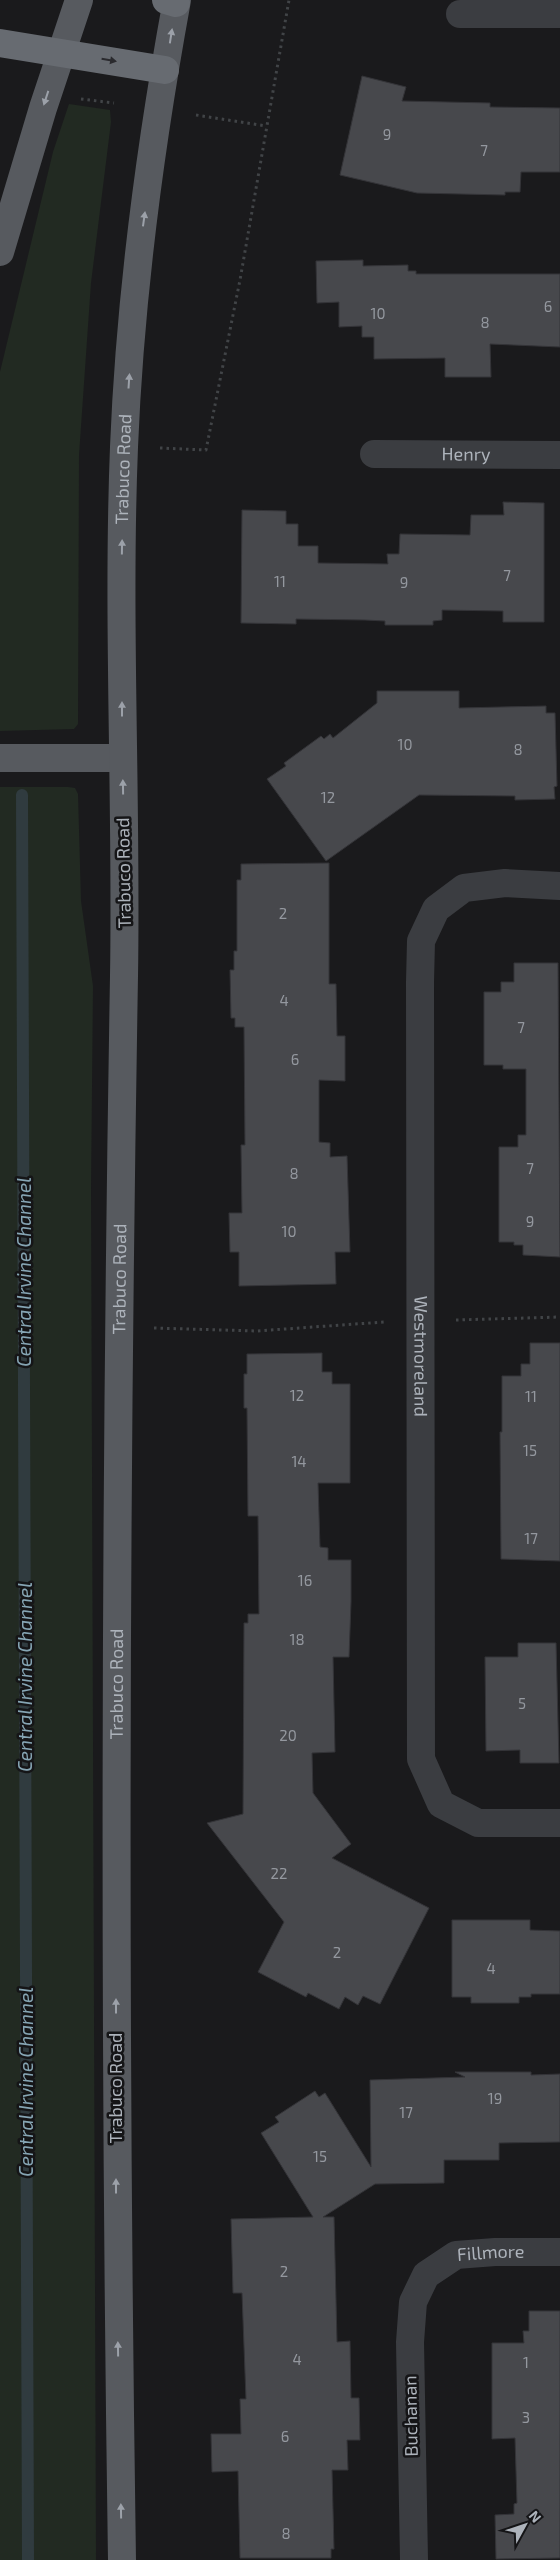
<svg xmlns="http://www.w3.org/2000/svg" width="560" height="2560" font-family="'Exo 2',sans-serif">
<rect width="100%" height="100%" fill="#1a1a1c"/>
<g fill="#222a22">
<polygon points="69,104 110,110 111,122 91,283 79,455 78,724 74,729 0,731 0,372 53,152"/>
<polygon points="0,787 68,787 75,788 78,794 81,901 93,986 91,1189 96,2560 0,2560"/>
</g>
<g fill="none" stroke-linecap="round" stroke-linejoin="round">
<polyline stroke="#303b3f" stroke-width="12" points="22,795 28,2560"/>
</g>
<g fill="#47484c" stroke="#343438">
<polygon points="362,76 406,87 402,101 490,103 490,107 560,108 560,172 521,172 520,192 505,192 505,195 417,193 340,175"/>
<polygon points="363,260 363,266 408,265 408,271 416,271 416,274 560,274 560,347 490,344 491,377 445,377 445,358 374,359 374,337 362,337 362,326 339,327 339,302 317,303 316,261"/>
<polygon points="503,502 544,503 544,622 503,622 503,611 442,610 442,620 433,621 433,625 385,625 385,621 365,620 296,619 296,624 241,623 242,510 286,511 286,524 298,524 298,546 318,546 318,563 388,564 387,554 399,554 400,534 470,535 471,515 504,515"/>
<polygon points="377,691 459,691 459,708 546,706 546,713 555,713 557,786 554,787 555,799 515,800 515,796 419,795 326,861 267,779 286,766 284,763 321,736 324,739 330,734 333,738 377,703"/>
<polygon points="329,863 329,984 336,984 337,1036 345,1036 345,1081 319,1080 319,1142 330,1143 330,1157 347,1156 350,1252 335,1252 336,1284 239,1286 239,1252 230,1252 229,1213 242,1213 241,1145 245,1145 244,1027 235,1027 235,1018 231,1018 230,970 234,970 234,951 237,951 237,880 241,880 241,864"/>
<polygon points="514,963 558,963 560,1257 523,1255 523,1245 514,1245 514,1242 499,1242 499,1147 518,1147 518,1135 526,1135 526,1069 503,1069 503,1065 484,1065 484,992 501,992 501,982 514,982"/>
<polygon points="530,1343 560,1343 560,1561 501,1559 500,1432 502,1432 502,1376 521,1376 521,1364 530,1364"/>
<polygon points="322,1353 322,1372 332,1372 332,1384 350,1384 350,1483 318,1483 320,1547 328,1548 328,1560 351,1560 351,1602 349,1657 333,1657 335,1752 312,1753 313,1793 351,1844 332,1858 429,1908 380,2004 363,1996 358,2005 345,1997 339,2009 308,1993 306,1997 258,1972 284,1922 207,1823 243,1814 244,1623 248,1623 248,1614 259,1614 258,1516 248,1516 247,1408 244,1408 244,1374 247,1374 247,1354"/>
<polygon points="518,1643 556,1643 559,1763 520,1763 520,1750 486,1751 485,1657 518,1657"/>
<polygon points="452,1920 530,1920 530,1930 560,1931 560,1994 531,1994 531,1997 519,1997 519,2003 471,2003 471,1997 452,1997"/>
<polygon points="455,2072 531,2072 531,2075 560,2074 560,2142 499,2143 499,2160 444,2160 444,2183 375,2184 323,2217 334,2217 337,2342 350,2341 351,2398 359,2398 360,2440 347,2440 348,2470 332,2470 334,2549 331,2549 331,2558 240,2558 238,2471 212,2472 211,2434 241,2434 240,2399 246,2399 242,2293 233,2293 231,2219 313,2217 261,2133 279,2122 275,2117 315,2091 319,2097 325,2093 371,2167 370,2080 465,2077"/>
<polygon points="529,2311 560,2311 560,2558 496,2559 495,2515 514,2514 514,2504 517,2503 515,2438 492,2439 492,2343 524,2343 523,2331 529,2331"/>
</g>
<g fill="none" stroke-linecap="round" stroke-linejoin="round">
<g stroke="#414447" stroke-width="3" stroke-dasharray="2.5 4" stroke-linecap="butt">
<polyline points="81,99 114,103"/>
<polyline points="196,115 266,126"/>
<polyline points="160,448 206,450 240,280 289,0"/>
<polyline points="456,1320 560,1317"/>
<polyline points="154,1328 257,1331 384,1322"/>
</g>
<g stroke="#3b3d41" stroke-width="28">
<polyline points="460,14 560,14"/>
<path id="s1" d="M374 454 560 455"/>
<path id="s2" d="M560 886 505 883 464 888 436 909 421 941 420 982 421 1759 441 1804 478 1823H560"/>
<path id="s3" d="M414 2560 410 2342 413 2302 426 2275 456 2255 495 2252H560"/>
</g>
<g stroke="#575a5f" stroke-width="28">
<polyline points="0,252 43,108 79,0"/>
<polyline points="0,758 122,758"/>
<path id="s4" d="M122 2560C114 2032 115 1504 124 976 127 800 117 623 124 447 130 298 150 147 177 0"/>
</g>
<g stroke="#676b71" stroke-width="28">
<polyline points="166,0 176,3"/>
<polyline points="0,43 165,70"/>
</g>
</g>
<defs><path id="oneway-solid" d="M-6-.8H1V-3.2L6.5 0L1 3.2V.8H-6Z" transform="scale(1.25)"/></defs>
<g fill="#9ca1a9">
<use href="#oneway-solid" transform="translate(171 36) rotate(-81)"/>
<use href="#oneway-solid" transform="translate(46 98) rotate(108)"/>
<use href="#oneway-solid" transform="translate(144 219) rotate(-82)"/>
<use href="#oneway-solid" transform="translate(129 381) rotate(-86)"/>
<use href="#oneway-solid" transform="translate(122 547) rotate(-89)"/>
<use href="#oneway-solid" transform="translate(122 709) rotate(-90)"/>
<use href="#oneway-solid" transform="translate(123 787) rotate(-91)"/>
<use href="#oneway-solid" transform="translate(116 2006) rotate(-90)"/>
<use href="#oneway-solid" transform="translate(116 2186) rotate(-90)"/>
<use href="#oneway-solid" transform="translate(118 2349) rotate(-91)"/>
<use href="#oneway-solid" transform="translate(121 2511) rotate(-91)"/>
</g>
<use fill="#2a2a2e" href="#oneway-solid" transform="translate(109 60) rotate(10)"/>
<g text-anchor="middle" stroke-width="5" stroke-linejoin="round" paint-order="stroke">
<g font-size="15" fill="#94989f">
<text x="387" y="140">9</text>
<text x="484" y="156">7</text>
<text x="548" y="312">6</text>
<text x="378" y="319">10</text>
<text x="485" y="328">8</text>
<text x="507" y="581">7</text>
<text x="280" y="587">11</text>
<text x="404" y="588">9</text>
<text x="405" y="750">10</text>
<text x="518" y="755">8</text>
<text x="328" y="803">12</text>
<text x="283" y="919">2</text>
<text x="284" y="1006">4</text>
<text x="521" y="1033">7</text>
<text x="295" y="1065">6</text>
<text x="530" y="1174">7</text>
<text x="294" y="1179">8</text>
<text x="530" y="1227">9</text>
<text x="289" y="1237">10</text>
<text x="297" y="1401">12</text>
<text x="531" y="1402">11</text>
<text x="530" y="1456">15</text>
<text x="299" y="1467">14</text>
<text x="531" y="1544">17</text>
<text x="305" y="1586">16</text>
<text x="297" y="1645">18</text>
<text x="522" y="1709">5</text>
<text x="288" y="1741">20</text>
<text x="279" y="1879">22</text>
<text x="337" y="1958">2</text>
<text x="491" y="1974">4</text>
<text x="495" y="2104">19</text>
<text x="406" y="2118">17</text>
<text x="320" y="2162">15</text>
<text x="284" y="2277">2</text>
<text x="297" y="2365">4</text>
<text x="526" y="2368">1</text>
<text x="526" y="2423">3</text>
<text x="285" y="2442">6</text>
<text x="286" y="2539">8</text>
</g>
<g font-size="18" fill="#adb3bb" stroke="#151517">
<text dy="6" stroke="none"><textPath href="#s1" startOffset="92">Henry</textPath></text>
<text dy="6" stroke="none"><textPath href="#s4" startOffset="2091">Trabuco Road</textPath></text>
<text transform="translate(124 873) rotate(-91)" y="6">Trabuco Road</text>
<text dy="6" stroke="none"><textPath href="#s4" startOffset="1281">Trabuco Road</textPath></text>
<text dy="6" stroke="none"><textPath href="#s2" startOffset="582">Westmoreland</textPath></text>
<text dy="6" stroke="none"><textPath href="#s4" startOffset="876">Trabuco Road</textPath></text>
<text transform="translate(116 2088) rotate(-90)" y="6">Trabuco Road</text>
<text dy="6" stroke="none"><textPath href="#s3" startOffset="359">Fillmore</textPath></text>
<text transform="translate(411 2416) rotate(-91)" y="6">Buchanan</text>
</g>
<g font-size="19" font-style="italic" fill="#86a5b4" stroke="#151517">
<text transform="translate(24 1272) rotate(-90)" y="7">Central Irvine Channel</text>
<text transform="translate(25 1677) rotate(-90)" y="7">Central Irvine Channel</text>
<text transform="translate(26 2082) rotate(-90)" y="7">Central Irvine Channel</text>
</g>
</g>
<g transform="translate(525 2525) rotate(50)" stroke="#151517" stroke-width="4" paint-order="stroke">
<path d="M0-4L9 19L0 12L-9 19Z" fill="#adb3bb"/>
<text y="-8" font-size="14" font-weight="bold" text-anchor="middle" fill="#adb3bb">N</text>
</g>
</svg>
